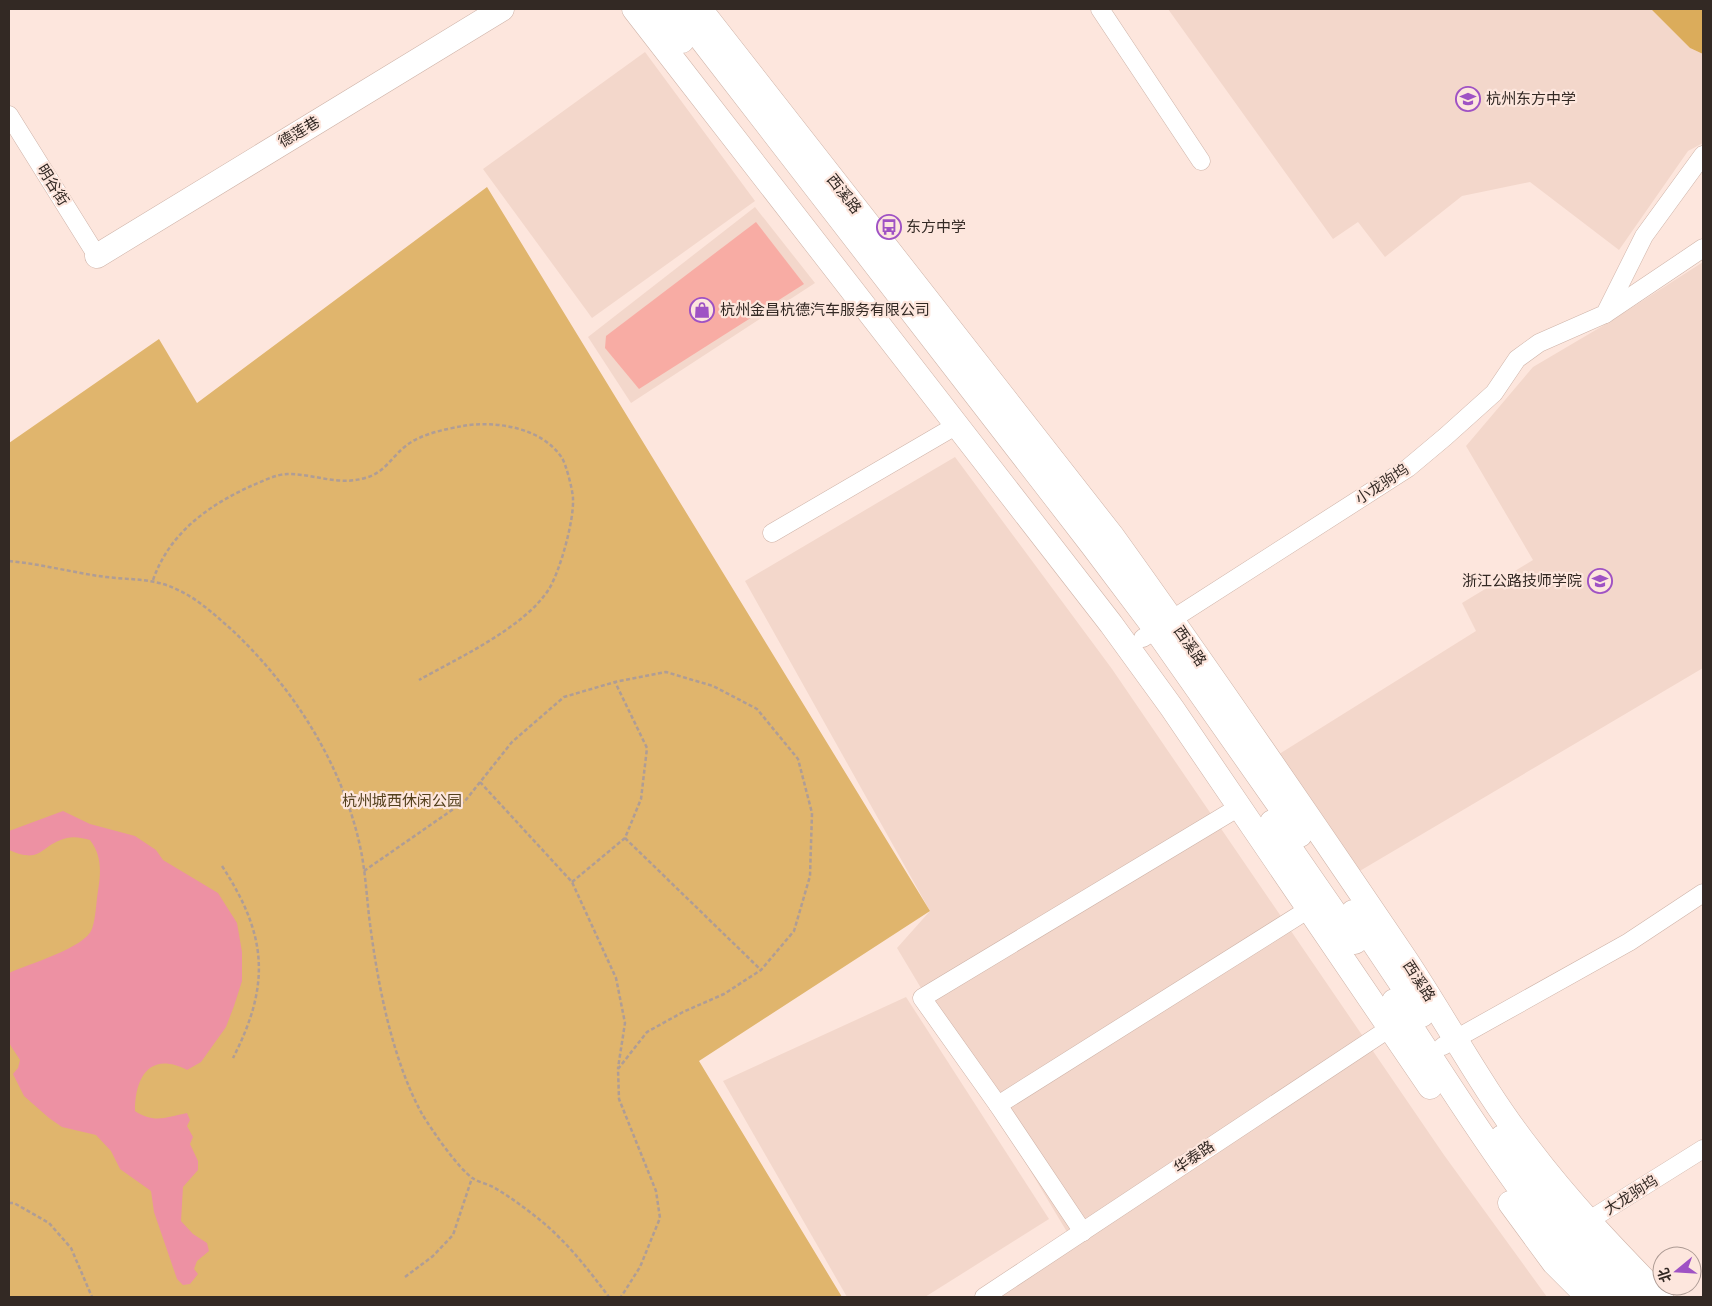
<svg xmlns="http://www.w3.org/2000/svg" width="1712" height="1306" font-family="'Open Sans','Noto Sans SC',sans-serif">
<rect width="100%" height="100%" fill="#fde6dd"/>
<g fill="#f3d7cb">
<polygon points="1168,9 1651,9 1690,48 1703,54 1703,143 1688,151 1619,250 1530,182 1462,196 1385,257 1358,222 1333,239"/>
<polygon points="645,52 755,201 592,318 483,169"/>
<polygon points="755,207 815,283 631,403 588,337"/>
<polygon points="1703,262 1703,668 1358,872 1276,756 1476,631 1462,603 1533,560 1466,446 1533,367 1611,321"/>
<polygon points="955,457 1112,669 1444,1155 1547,1297 999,1297 1076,1247 897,948 930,911 745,581"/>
<polygon points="906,997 1049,1219 925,1297 847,1297 723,1081"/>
</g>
<polygon fill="#e0b56d" points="487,187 930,911 699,1061 842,1297 9,1297 9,443 159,339 197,403"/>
<polygon fill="#dbac5b" points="1651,9 1703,9 1703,54 1690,48"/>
<path fill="#ed91a3" d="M63 811 90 824 135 836 156 850 163 860 218 893 237 923 242 952V981L234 1006 226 1027 201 1062 187 1070C150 1051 135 1077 135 1111 154 1124 167 1117 187 1113L190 1120 187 1126 193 1137 190 1144 198 1161V1170L183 1187 181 1221 193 1234 207 1243 209 1251 197 1261 194 1269 198 1274 190 1284 183 1285 177 1279 154 1212 151 1191 120 1169 111 1151 96 1135 62 1127 49 1118 24 1096 13 1074 18 1068 20 1060 9 1043V973C28 964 85 948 92 929 96 917 96 903 98 891 101 872 102 856 90 840 83 838 74 836 67 838 39 845 43 865 9 850V831Z"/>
<polygon fill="#f8aca4" points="756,222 804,284 639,389 605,348 606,336"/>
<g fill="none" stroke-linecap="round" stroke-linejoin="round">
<defs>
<g id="street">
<polyline points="1100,9 1201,161"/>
<polyline points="9,115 97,256"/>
<polyline points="1605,314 1703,248"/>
<polyline points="772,533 957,425"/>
<polyline points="1143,638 1408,468 1445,437 1494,393 1517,359 1539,343 1605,314 1644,236 1703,155"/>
<polyline points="1443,1046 1629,942 1703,893"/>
<polyline points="998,1105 1309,909"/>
<polyline points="1580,1226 1703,1149"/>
<polyline points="1083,1232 998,1105 922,998 1239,807"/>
<polyline points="984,1297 1399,1022"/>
</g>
<g id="secondary">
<polyline points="634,9 1111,624 1172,708 1430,1087"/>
<polyline points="657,9 682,41"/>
<polyline points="678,9 1092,545 1156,630 1300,835"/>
<path d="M700 9 1113 537C1213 676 1310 818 1406 960 1447 1022 1483 1090 1529 1149 1569 1202 1615 1250 1661 1297"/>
<polyline points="97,256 502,9"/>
<polyline points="1272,822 1355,942"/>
<polyline points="1353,912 1422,1015"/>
<path d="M1394 1001C1463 1104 1524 1210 1613 1297"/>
<path d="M1502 1137C1539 1195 1587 1248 1635 1297"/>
<polyline points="1510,1203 1554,1263 1588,1297"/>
</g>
</defs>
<use href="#street" stroke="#ceb3a8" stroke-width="19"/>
<use href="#secondary" stroke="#ceb3a8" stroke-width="25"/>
<g stroke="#af9d96" stroke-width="2.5" stroke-dasharray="4 2.5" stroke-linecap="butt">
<path d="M9 561C42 564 74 573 106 577 131 580 155 578 178 590 198 599 215 615 232 630 295 689 346 770 362 856 366 879 367 901 370 924 378 985 392 1059 422 1114 432 1130 458 1169 474 1179 479 1182 487 1184 493 1187 509 1196 525 1208 540 1220 567 1242 588 1269 609 1297"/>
<path d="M153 580C169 534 207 506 251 486 261 482 276 474 288 474 315 474 338 486 365 478 385 473 392 456 407 445 421 434 446 429 463 426 495 420 543 428 562 458 566 464 573 491 573 499 574 521 560 571 549 589 524 628 458 658 419 680"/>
<polyline points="480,782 572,882 616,978 625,1023 618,1068"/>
<polyline points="625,838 761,970"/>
<path d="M222 866C267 935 271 984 233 1058"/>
<polyline points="364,871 465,801 512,742 564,697 615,682 666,672 713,686 757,709 798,759 812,813 810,876 794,931 761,970 724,994 683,1012 647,1032 618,1069 619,1099 656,1191 660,1218 640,1267 621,1297"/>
<polyline points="572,882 625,838 641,799 647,748 615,682"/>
<polyline points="9,1203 14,1203 49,1223 71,1248 92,1297"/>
<polyline points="405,1277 433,1256 453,1235 472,1178"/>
</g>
<use href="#street" stroke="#fff" stroke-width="18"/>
<use href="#secondary" stroke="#fff" stroke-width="24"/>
</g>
<defs>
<symbol id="school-ring" viewBox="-11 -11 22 22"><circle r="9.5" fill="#fde6dd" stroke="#9f52c4" stroke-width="1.5"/><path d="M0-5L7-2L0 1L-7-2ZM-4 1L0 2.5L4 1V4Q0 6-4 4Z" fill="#9f52c4"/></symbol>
<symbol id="bus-ring" viewBox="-11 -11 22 22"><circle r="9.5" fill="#fde6dd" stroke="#9f52c4" stroke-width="1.5"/><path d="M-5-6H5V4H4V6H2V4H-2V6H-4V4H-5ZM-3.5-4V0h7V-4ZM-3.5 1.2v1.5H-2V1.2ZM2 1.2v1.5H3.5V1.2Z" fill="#9f52c4"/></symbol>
<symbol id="shop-ring" viewBox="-11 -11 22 22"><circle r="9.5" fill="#fde6dd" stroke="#9f52c4" stroke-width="1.5"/><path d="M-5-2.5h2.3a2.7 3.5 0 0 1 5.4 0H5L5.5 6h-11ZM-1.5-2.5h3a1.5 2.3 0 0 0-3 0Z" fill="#9f52c4"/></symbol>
</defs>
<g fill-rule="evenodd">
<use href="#school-ring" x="1454" y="85" width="28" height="28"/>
<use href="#bus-ring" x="875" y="213" width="28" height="28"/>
<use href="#shop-ring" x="688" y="296" width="28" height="28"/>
<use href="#school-ring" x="1586" y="567" width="28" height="28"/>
</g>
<g text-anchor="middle" stroke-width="4.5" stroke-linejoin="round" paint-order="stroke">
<g font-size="15" fill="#332924" stroke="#fde6dd" text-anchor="start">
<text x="1486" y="104">杭州东方中学</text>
<text x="906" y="232">东方中学</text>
<text x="720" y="315">杭州金昌杭德汽车服务有限公司</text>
<text x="1582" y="586" text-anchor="end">浙江公路技师学院</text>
</g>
<g font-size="15" fill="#332924" stroke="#fde6dd">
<text transform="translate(299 132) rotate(-31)" y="5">德莲巷</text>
<text transform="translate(53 185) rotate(58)" y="5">明谷街</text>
<text transform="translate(844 194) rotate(52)" y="5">西溪路</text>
<text transform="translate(1382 484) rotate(-33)" y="5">小龙驹坞</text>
<text transform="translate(1190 646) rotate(56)" y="5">西溪路</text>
<text transform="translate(1419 981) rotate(57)" y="5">西溪路</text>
<text transform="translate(1194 1157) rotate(-34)" y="5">华泰路</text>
<text transform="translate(1631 1195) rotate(-32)" y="5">大龙驹坞</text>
</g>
<g font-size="15" fill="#533f1c" stroke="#fde6dd">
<text x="402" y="806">杭州城西休闲公园</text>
</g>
</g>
<rect width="1712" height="1306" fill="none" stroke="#332924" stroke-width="20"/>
<g transform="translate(1677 1271) rotate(252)"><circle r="24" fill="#fde6dd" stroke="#ac9a93"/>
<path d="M0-4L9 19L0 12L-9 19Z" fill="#9f52c4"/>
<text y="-8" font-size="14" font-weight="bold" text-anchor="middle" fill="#332924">北</text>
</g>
</svg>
